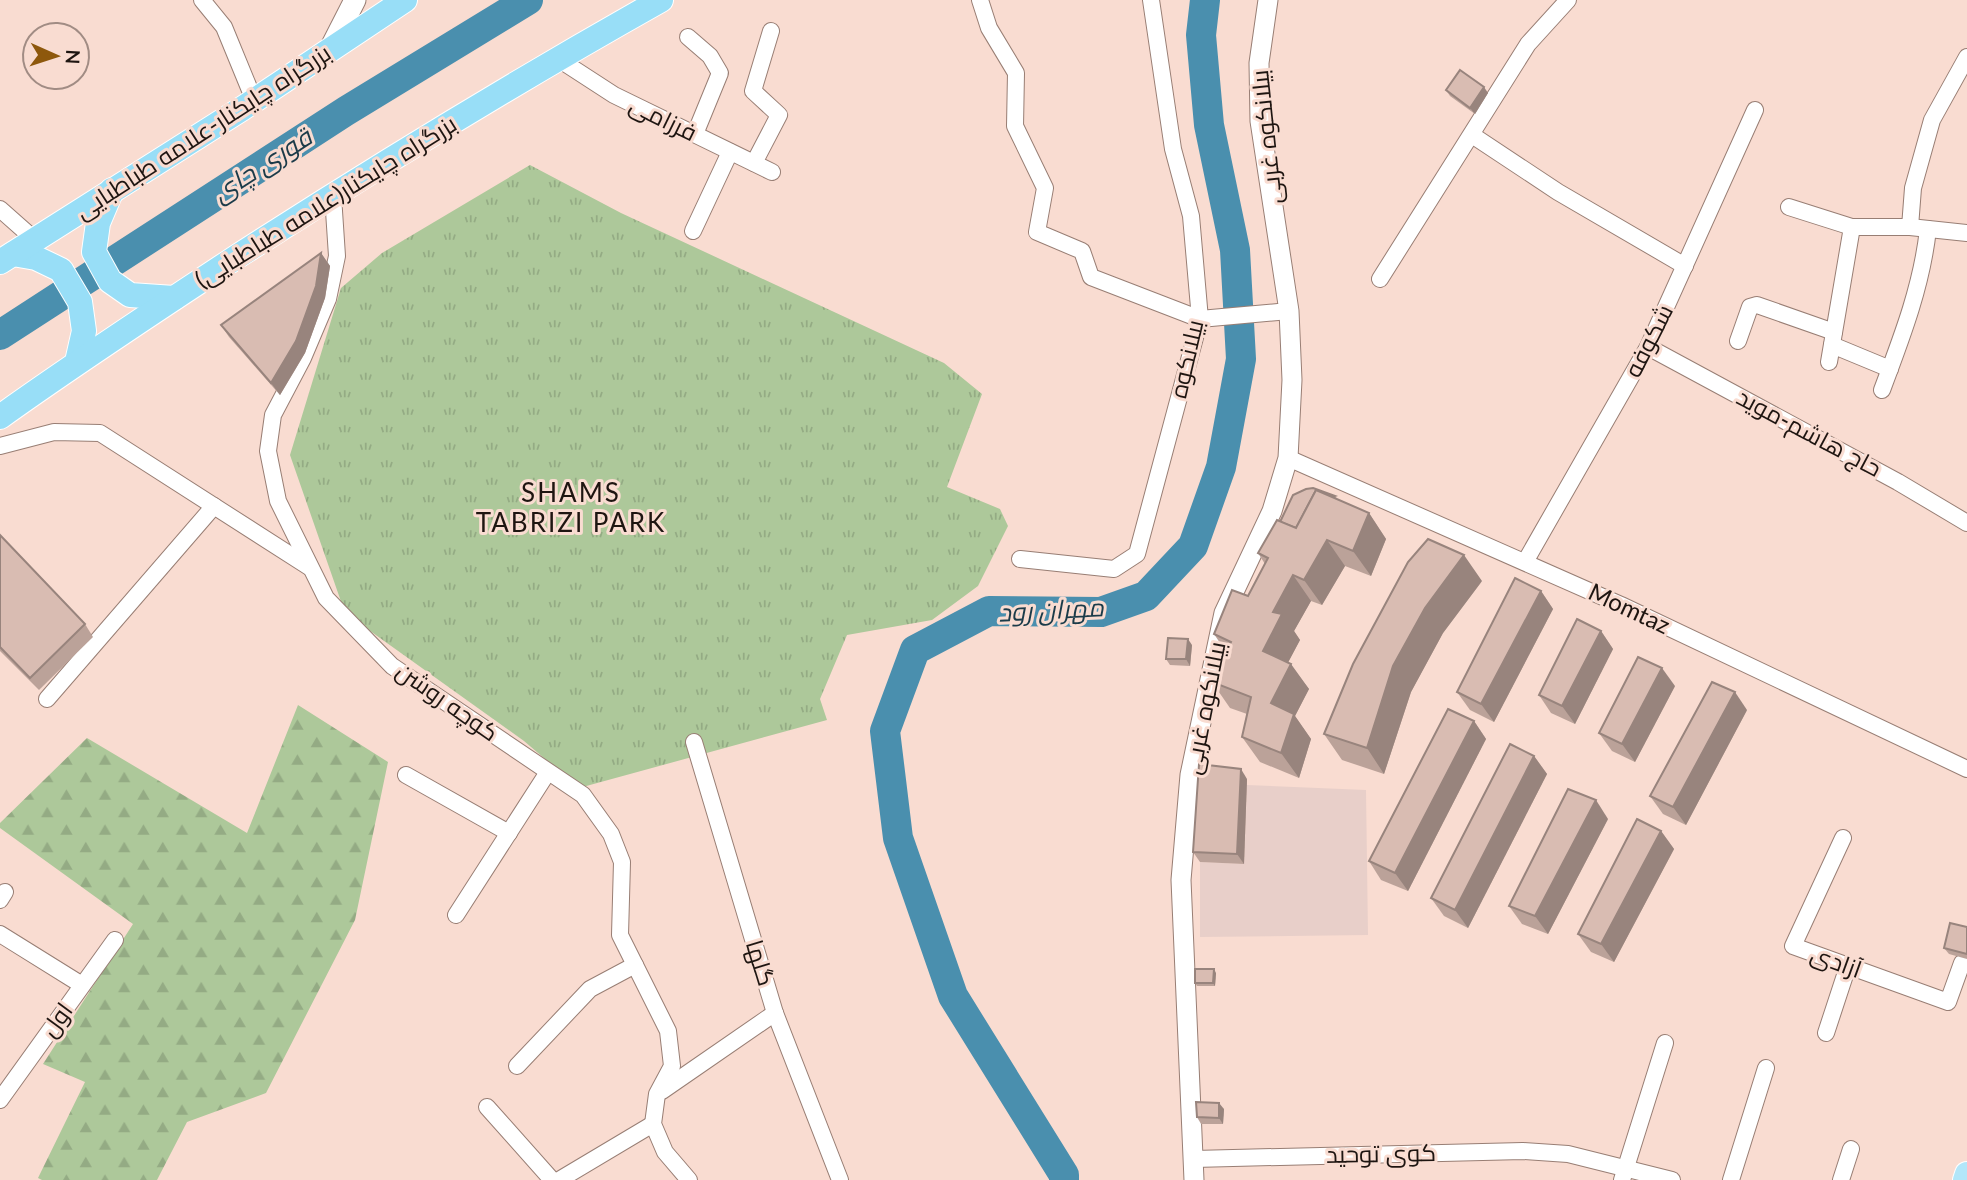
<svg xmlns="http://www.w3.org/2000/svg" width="1967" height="1180" font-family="Lato,Cairo,sans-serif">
<defs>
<pattern id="forest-firs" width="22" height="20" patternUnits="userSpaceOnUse" patternTransform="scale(1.75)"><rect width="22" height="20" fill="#adc89a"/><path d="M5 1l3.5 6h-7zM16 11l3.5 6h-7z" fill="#94ab84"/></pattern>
<pattern id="park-tufts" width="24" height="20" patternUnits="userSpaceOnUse" patternTransform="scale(1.75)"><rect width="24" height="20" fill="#adc89a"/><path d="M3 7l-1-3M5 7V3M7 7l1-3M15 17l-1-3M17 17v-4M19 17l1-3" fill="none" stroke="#94ab84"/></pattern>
</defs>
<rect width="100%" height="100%" fill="#f9dcd1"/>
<polygon fill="#e8cfc9" points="1247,785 1366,790 1368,935 1200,937 1200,862 1244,864"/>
<polygon fill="url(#forest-firs)" points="298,705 388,762 355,920 266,1093 187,1122 157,1180 42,1180 38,1178 85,1082 43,1064 133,924 0,828 0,823 87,738 247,833"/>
<polygon fill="url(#park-tufts)" points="530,165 621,213 944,363 982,394 947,487 1000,509 1008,526 978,586 932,620 847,635 820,699 827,720 579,788 524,741 345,613 290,455 341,288 382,253"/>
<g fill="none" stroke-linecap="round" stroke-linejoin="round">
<g stroke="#4a8fae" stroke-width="30">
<polyline points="0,335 346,111 528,0"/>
<polyline points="1064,1180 1064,1175 953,996 898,838 885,731 915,650 989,611 1101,612 1146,596 1193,546 1221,467 1241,359 1235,250 1209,125 1201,35 1205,0"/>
</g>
<defs>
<g id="minor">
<polyline points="202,0 224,27 254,100"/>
<polyline points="980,0 989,28 1016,73 1015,126 1045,188 1037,232 1082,251 1091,277 1200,319 1289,311"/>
<polyline points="688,37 710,56 720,73 695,134"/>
<polyline points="557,58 614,95 772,172"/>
<polyline points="1472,135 1558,192 1685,266"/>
<polyline points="754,163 779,115 753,91 771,31"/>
<polyline points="333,196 337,256 328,299 303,358 273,415 268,451 278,501 326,598 392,666 583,795 611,834 622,862 620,935 668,1031 672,1066 657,1094 653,1124 665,1152 689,1180"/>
<polyline points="1789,207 1852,227 1910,227 1967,233"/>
<polyline points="0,209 35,240"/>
<polyline points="1910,227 1913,188 1932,120 1967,57"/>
<polyline points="693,231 730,152"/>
<polyline points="1380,279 1528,44 1568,0"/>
<polyline points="1738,341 1750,307 1757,305 1834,332"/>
<polyline points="1832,345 1890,369"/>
<polyline points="1648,347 1898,482 1967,523"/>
<polyline points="1829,362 1852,227"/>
<path d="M1882 390C1902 337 1922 285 1928 229"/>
<polyline points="0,446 54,432 100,433 309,567"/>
<polyline points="1288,458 1621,605 1967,769"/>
<polyline points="1020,559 1114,569 1137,554 1200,319 1191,216 1173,149 1151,0"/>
<polyline points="1525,562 1648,347 1755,110"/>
<polyline points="47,699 214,506"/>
<polyline points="694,742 775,1013 840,1180"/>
<polyline points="406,775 509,833"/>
<polyline points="1843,838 1793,946 1948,1002 1962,963 1967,965"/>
<polyline points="0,900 5,892"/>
<polyline points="456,915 548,772"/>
<polyline points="0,934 82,985"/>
<polyline points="1826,1033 1848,966"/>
<polyline points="517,1066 590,989 635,965"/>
<polyline points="662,1091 775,1013"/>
<polyline points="0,1100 115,940"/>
<polyline points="487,1107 552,1180"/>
<polyline points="1194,1159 1523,1151 1568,1154 1672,1180"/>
<polyline points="559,1180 653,1124"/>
<polyline points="1622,1180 1665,1043"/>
<polyline points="1731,1180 1766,1068"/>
<polyline points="1841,1180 1851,1149"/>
</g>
<polyline id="tertiary" points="1194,1180 1181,880 1190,775 1224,613 1272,511 1288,458 1292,380 1289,311 1260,121 1259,63 1268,0"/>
<polyline id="secondary" points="329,51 355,0"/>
<polyline id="primary" points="1965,1180 1967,1174"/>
<g id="trunk">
<polyline points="112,190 98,223 94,252 110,281 130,295 174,298"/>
<polyline points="13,254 36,258 61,270 80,302 84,331 77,362"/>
<polyline points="0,262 243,108 405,0"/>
<path d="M0 417C78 361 158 309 238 256 376 167 517 81 661 0"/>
</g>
</defs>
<use href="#minor" stroke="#987e74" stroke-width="18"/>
<use href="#tertiary" stroke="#987e74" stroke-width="21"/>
<use href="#secondary" stroke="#987e74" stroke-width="23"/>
<use href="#primary" stroke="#fff" stroke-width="26"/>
<use href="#trunk" stroke="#fff" stroke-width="26"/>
<use href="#minor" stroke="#fff" stroke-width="16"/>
<use href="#tertiary" stroke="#fff" stroke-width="19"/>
<use href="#secondary" stroke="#fff" stroke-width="21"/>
<use href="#primary" stroke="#b2e6f9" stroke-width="24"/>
<use href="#trunk" stroke="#98def7" stroke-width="24"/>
</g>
<g fill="#bba299">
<polygon points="1446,90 1488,93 1475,114 1450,96"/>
<polygon points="321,253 330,266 325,298 305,353 280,395 229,337 221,325"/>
<polygon points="1335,496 1338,500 1369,513 1386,539 1371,576 1345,566 1322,605 1311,601 1294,631 1300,640 1288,662 1309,689 1295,716 1311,739 1299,778 1260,762 1242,737 1247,714 1230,708 1212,682 1226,652 1214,634 1248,596 1265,564 1258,553 1280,522"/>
<polygon points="0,535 85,624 93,637 39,690 0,651"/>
<polygon points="1482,581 1443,633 1411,692 1384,774 1342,760 1324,734"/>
<polygon points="1541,591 1553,609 1494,722 1470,710 1457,692"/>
<polygon points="1601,631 1613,649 1575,724 1551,713 1539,695"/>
<polygon points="1192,645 1190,666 1170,665 1166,659"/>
<polygon points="1675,686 1635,762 1612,751 1599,733"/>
<polygon points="1747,710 1686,825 1663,814 1650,796"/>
<polygon points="1474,721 1486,739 1408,891 1381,880 1369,861"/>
<polygon points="1534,756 1547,774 1468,928 1444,916 1431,898"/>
<polygon points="1247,779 1244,864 1200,862 1193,852"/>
<polygon points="1608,819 1548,934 1522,924 1509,906"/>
<polygon points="1661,831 1674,849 1614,962 1591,952 1578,934"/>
<polygon points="1967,927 1967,959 1949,954 1944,948"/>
<polygon points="1216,973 1215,986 1197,986 1195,983"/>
<polygon points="1224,1109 1223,1124 1201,1124 1197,1117"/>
</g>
<g fill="#98847d">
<polygon points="1484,87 1488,93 1475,114 1470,108"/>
<polygon points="321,253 330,266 325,298 305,353 280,395 271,383"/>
<polygon points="1369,513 1386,539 1371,576 1353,551"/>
<polygon points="1327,540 1345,566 1322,605 1304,580"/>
<polygon points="1464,555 1482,581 1443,633 1411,692 1384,774 1367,748 1393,666 1425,608"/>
<polygon points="1293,575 1311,601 1294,631 1300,640 1281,676 1263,651 1273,612"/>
<polygon points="1541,591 1553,609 1494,722 1481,704"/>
<polygon points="1601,631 1613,649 1575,724 1562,706"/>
<polygon points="1188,639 1192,645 1190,666 1186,659"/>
<polygon points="1291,664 1309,689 1295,716 1311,739 1299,778 1281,753 1271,703"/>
<polygon points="1662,668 1675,686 1635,762 1622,744"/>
<polygon points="1735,692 1747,710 1686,825 1673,807"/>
<polygon points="1474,721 1486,739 1408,891 1395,873"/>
<polygon points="1534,756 1547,774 1468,928 1455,910"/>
<polygon points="1241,769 1247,779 1244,864 1237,854"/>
<polygon points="1596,800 1608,819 1548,934 1535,916"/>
<polygon points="1661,831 1674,849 1614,962 1601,944"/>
<polygon points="1214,969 1216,973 1215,986 1213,983"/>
<polygon points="1219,1103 1224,1109 1223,1124 1219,1118"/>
</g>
<g fill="#d9bcb2" stroke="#98847d" stroke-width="2">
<polygon points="1460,70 1484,87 1470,108 1446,90"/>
<polygon points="321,253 316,286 296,341 271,383 221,325"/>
<polygon points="1313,488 1335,496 1332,497 1316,490 1296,528 1280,522 1293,495 1306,489"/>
<polygon points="1316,490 1369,513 1353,551 1327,540 1304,580 1293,575 1273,612 1282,614 1263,651 1291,664 1271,703 1294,714 1281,753 1242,737 1251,697 1212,682 1231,642 1214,634 1232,590 1248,596 1268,558 1258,553 1277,520 1296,528"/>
<polygon points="0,535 85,624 30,678 0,647"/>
<polygon points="1428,539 1464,555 1425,608 1393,666 1367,748 1324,734 1353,664 1408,562"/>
<polygon points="1515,578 1541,591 1481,704 1457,692"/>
<polygon points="1577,619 1601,631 1562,706 1539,695"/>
<polygon points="1168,638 1188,639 1186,659 1166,659"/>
<polygon points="1638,657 1662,668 1622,744 1599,733"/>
<polygon points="1712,682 1735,692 1673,807 1650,796"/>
<polygon points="1448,709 1474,721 1395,873 1369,861"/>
<polygon points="1510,744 1534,756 1455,910 1431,898"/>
<polygon points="1199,764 1241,769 1237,854 1193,852"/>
<polygon points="1568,789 1596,800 1535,916 1509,906"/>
<polygon points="1637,819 1661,831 1601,944 1578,934"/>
<polygon points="1950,923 1967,927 1967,954 1944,948"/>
<polygon points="1195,969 1214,969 1213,983 1195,983"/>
<polygon points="1196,1102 1219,1103 1219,1118 1197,1117"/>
</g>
<g text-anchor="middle" stroke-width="6" stroke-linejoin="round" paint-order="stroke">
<g font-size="24" fill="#1e1511" stroke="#f9dcd1">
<text transform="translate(663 119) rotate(26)" y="8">فرزامی</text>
<text transform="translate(203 132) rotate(-33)" y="8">بزرگراه چایکنار-علامه طباطبایی</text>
<text transform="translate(1267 137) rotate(-96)" y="8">بیلانکوه غربی</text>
<text transform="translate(326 202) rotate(-32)" y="8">بزرگراه چایکنار(علامه طباطبایی)</text>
<text transform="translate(1649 341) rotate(-63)" y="8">شکوفه</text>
<text transform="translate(1187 359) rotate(-77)" y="8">بیلانکوه</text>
<text transform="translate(1809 433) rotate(28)" y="8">حاج هاشم-موید</text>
<text transform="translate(1629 609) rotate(25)" y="8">Momtaz</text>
<text transform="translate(447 702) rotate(35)" y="8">کوچه روشن</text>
<text transform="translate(1205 708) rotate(-79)" y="8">بیلانکوه غربی</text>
<text transform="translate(1836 962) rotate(20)" y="8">آزادی</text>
<text transform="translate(760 963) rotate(73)" y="8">گلها</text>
<text transform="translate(57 1020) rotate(-54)" y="8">اول</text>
<text transform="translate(1381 1154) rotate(-1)" y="8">کوی توحید</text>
</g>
<g font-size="26" font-style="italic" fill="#1b3b49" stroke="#f9dcd1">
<text transform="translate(262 165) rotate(-33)" y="9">قوری چای</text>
<text transform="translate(1051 610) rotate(-3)" y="9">مهران رود</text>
</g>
<g font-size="26" letter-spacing="2" fill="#1e1511" stroke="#f9dcd1">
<text x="571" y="502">SHAMS<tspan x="571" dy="30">TABRIZI PARK</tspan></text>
</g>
</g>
<g transform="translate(56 56) rotate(93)"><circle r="33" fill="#f9dcd1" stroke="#a18c84" stroke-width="2"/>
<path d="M0-5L12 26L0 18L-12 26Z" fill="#8e580c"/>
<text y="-10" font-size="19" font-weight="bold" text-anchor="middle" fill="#1e1511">N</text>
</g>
</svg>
